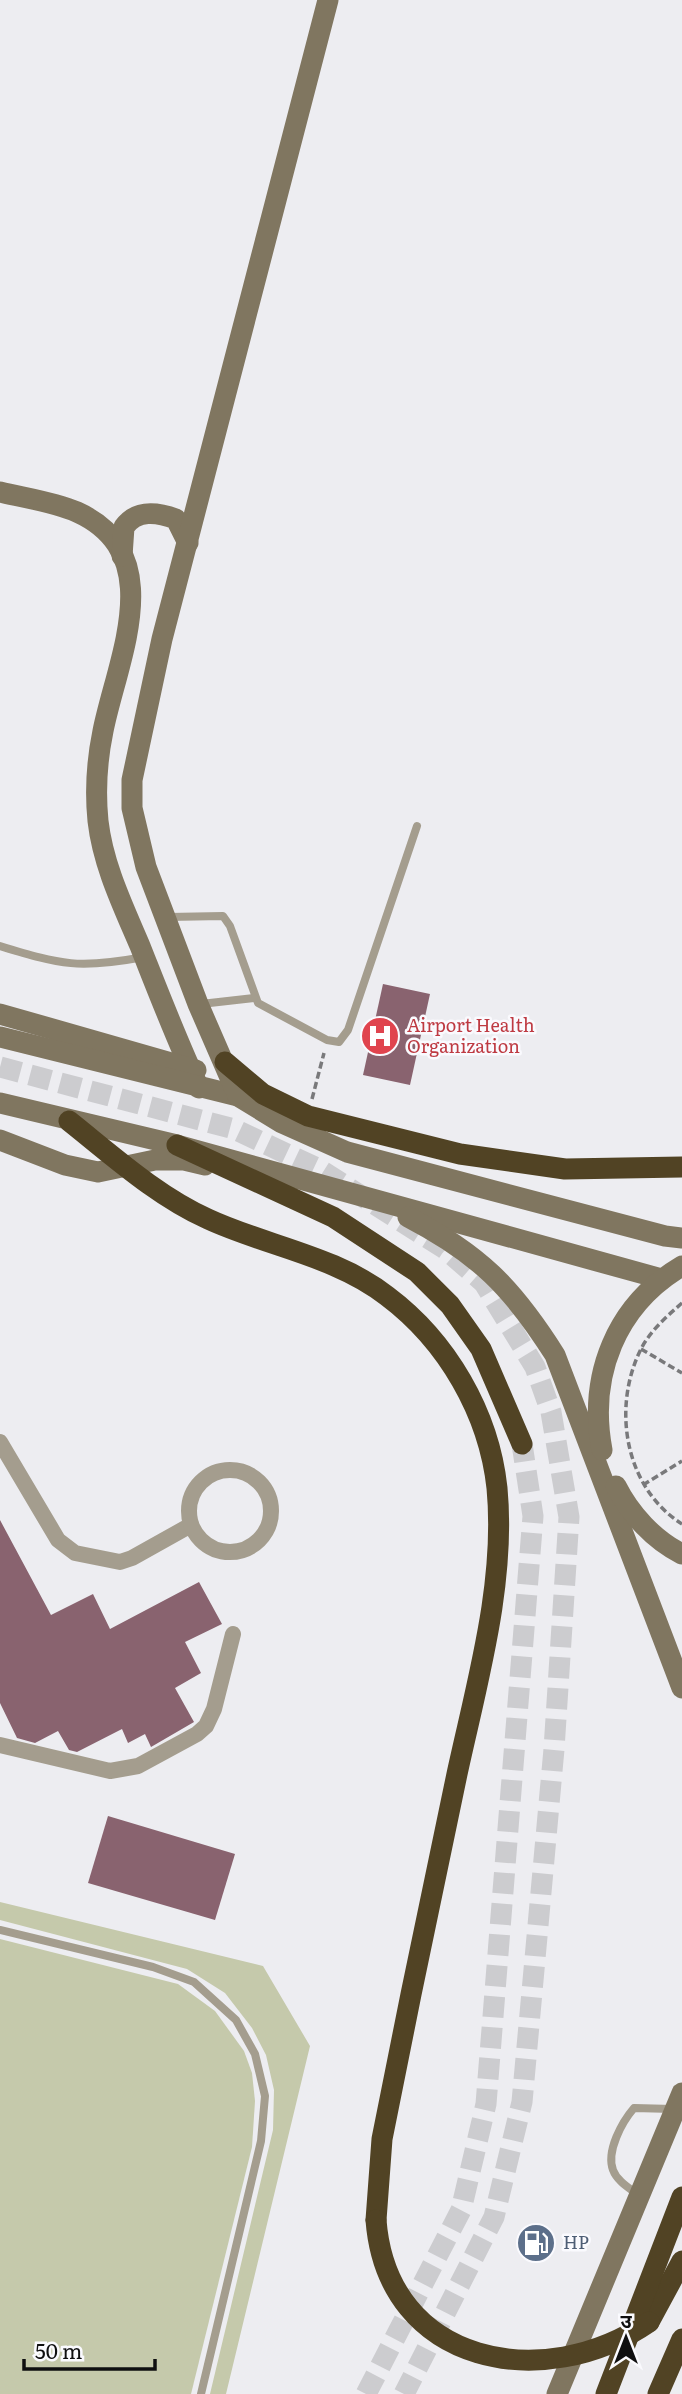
<svg xmlns="http://www.w3.org/2000/svg" width="682" height="2394" font-family="Literata,'Noto Sans Devanagari',serif">
<rect width="100%" height="100%" fill="#ededf1"/>
<g fill="#c5c9ab">
<polygon points="0,1902 263,1966 310,2046 226,2394 210,2394 273,2130 274,2090 266,2055 252,2028 225,1993 187,1969 0,1920"/>
<polygon points="0,1939 178,1984 215,2011 244,2051 252,2073 255,2101 252,2147 191,2394 0,2394"/>
</g>
<g fill="#89636f">
<polygon points="383,984 430,994 410,1085 363,1075"/>
<polygon points="0,1520 51,1615 93,1594 110,1629 199,1582 222,1624 185,1642 201,1673 175,1688 194,1722 151,1747 145,1734 128,1743 122,1729 77,1752 69,1750 58,1731 35,1743 17,1738 0,1703"/>
<polygon points="108,1816 235,1854 215,1920 88,1883"/>
</g>
<g fill="none" stroke-linecap="round" stroke-linejoin="round">
<g stroke="#cccccf" stroke-width="21" stroke-dasharray="21 10" stroke-linecap="butt">
<polyline points="0,1067 234,1129 319,1169 445,1249 484,1283 535,1367 551,1412 569,1517 554,1749 522,2102 494,2217 404,2394"/>
<polyline points="366,2394 461,2210 486,2104 533,1516 522,1444"/>
</g>
<g stroke="#79797b" stroke-width="3.5" stroke-dasharray="7 3.5" stroke-linecap="butt">
<polyline points="312,1099 324,1053"/>
<path d="M682 1303C666 1317 649 1332 640 1351 612 1409 625 1488 682 1524"/>
<polyline points="641,1349 682,1373"/>
<polyline points="643,1485 682,1461"/>
</g>
<g stroke="#a49d8e" stroke-width="8">
<polyline points="168,917 223,916 230,926 258,1003 327,1040 339,1042 348,1030 417,826"/>
<path d="M0 946C62 965 79 969 144 957"/>
<polyline points="201,1004 254,998"/>
<polyline points="0,1930 153,1967 194,1982 236,2020 255,2054 265,2096 261,2141 201,2394"/>
<path d="M637 2194C629 2188 617 2181 613 2170 606 2151 622 2122 634 2108L673 2109"/>
</g>
<g stroke="#a49d8e" stroke-width="16">
<polyline points="0,1442 58,1540 75,1553 120,1562 132,1558 191,1525"/>
<circle cx="230" cy="1511" r="41"/>
<polyline points="0,1745 110,1771 138,1766 197,1734 206,1726 214,1709 233,1634"/>
</g>
<g stroke="#807660" stroke-width="21">
<path d="M0 492C25 498 54 502 77 512 170 554 117 660 103 731 97 760 95 791 98 821 103 865 123 906 140 946 159 994 177 1041 199 1088"/>
<path d="M122 556 124 527C137 509 157 512 176 519L188 543"/>
<polyline points="0,1014 196,1070"/>
<polyline points="0,1037 238,1096 282,1123 347,1152 665,1236 682,1238"/>
<polyline points="238,1096 198,1004 146,867 132,808 132,780 162,639 328,0"/>
<polyline points="0,1103 177,1145 662,1279"/>
<polyline points="0,1140 65,1165 98,1172 155,1160 184,1160 205,1165"/>
<path d="M408 1217C479 1254 512 1287 555 1355L682 1688"/>
<path d="M602 1450C588 1375 616 1305 682 1266"/>
<path d="M616 1486C630 1514 654 1540 682 1554"/>
<polyline points="557,2394 682,2093"/>
</g>
<g stroke="#514324" stroke-width="21">
<polyline points="225,1062 263,1094 308,1116 460,1154 565,1169 682,1167"/>
<path d="M69 1121C113 1156 157 1196 208 1219 266 1246 336 1256 387 1296 447 1341 489 1413 497 1488 506 1583 477 1682 457 1774 431 1896 406 2017 382 2139L376 2220"/>
<polyline points="177,1145 333,1217 417,1272 450,1305 481,1349 522,1444"/>
<polyline points="649,2322 682,2261"/>
<polyline points="606,2394 682,2197"/>
<polyline points="658,2394 682,2339"/>
</g>
<path stroke="#514324" stroke-width="21" d="M376 2220C387 2366 545 2394 649 2322"/>
</g>
<defs>
<symbol id="hospital-disc" viewBox="-11 -11 22 22"><circle r="9.5" fill="#e0444e" stroke="#fafafe"/><path d="M-5-5h3v3.5h4V-5h3V5h-3V1.5h-4V5h-3Z" fill="#fff"/></symbol>
<symbol id="fuel-disc" viewBox="-11 -11 22 22"><circle r="9.5" fill="#5c6f8a" stroke="#fafafe"/><path d="M-5.5-6h7V0h2V4h1.3V-2.5L3-4.5l.8-.8L6-3V5H2.5V1h-1V6h-7ZM-4.2-4.7v3.2H.2V-4.7Z" fill="#fff"/></symbol>
</defs>
<g fill-rule="evenodd">
<use href="#hospital-disc" x="358" y="1014" width="44" height="44"/>
<use href="#fuel-disc" x="514" y="2221" width="44" height="44"/>
</g>
<g text-anchor="middle" stroke-width="5" stroke-linejoin="round" paint-order="stroke">
<g font-size="18" fill="#be3a42" stroke="#fafafe" text-anchor="start">
<text x="407" y="1032">Airport Health<tspan x="407" dy="21">Organization</tspan></text>
</g>
<g font-size="18" fill="#4e5e75" stroke="#fafafe" text-anchor="start">
<text x="563" y="2249">HP</text>
</g>
</g>
<g transform="translate(626 2338)" stroke="#fafafe" stroke-width="5" paint-order="stroke">
<path d="M0-5L12 26L0 18L-12 26Z" fill="#0f0f10"/>
<text y="-10" font-size="19" font-weight="bold" text-anchor="middle" fill="#0f0f10">उ</text>
</g>
<path d="M24 2359v10h131v-10" fill="none" stroke="#0f0f10" stroke-width="3.5"/>
<text x="35" y="2359" font-size="21" fill="#0f0f10" stroke="#fafafe" stroke-width="5" paint-order="stroke">50 m</text>
</svg>
